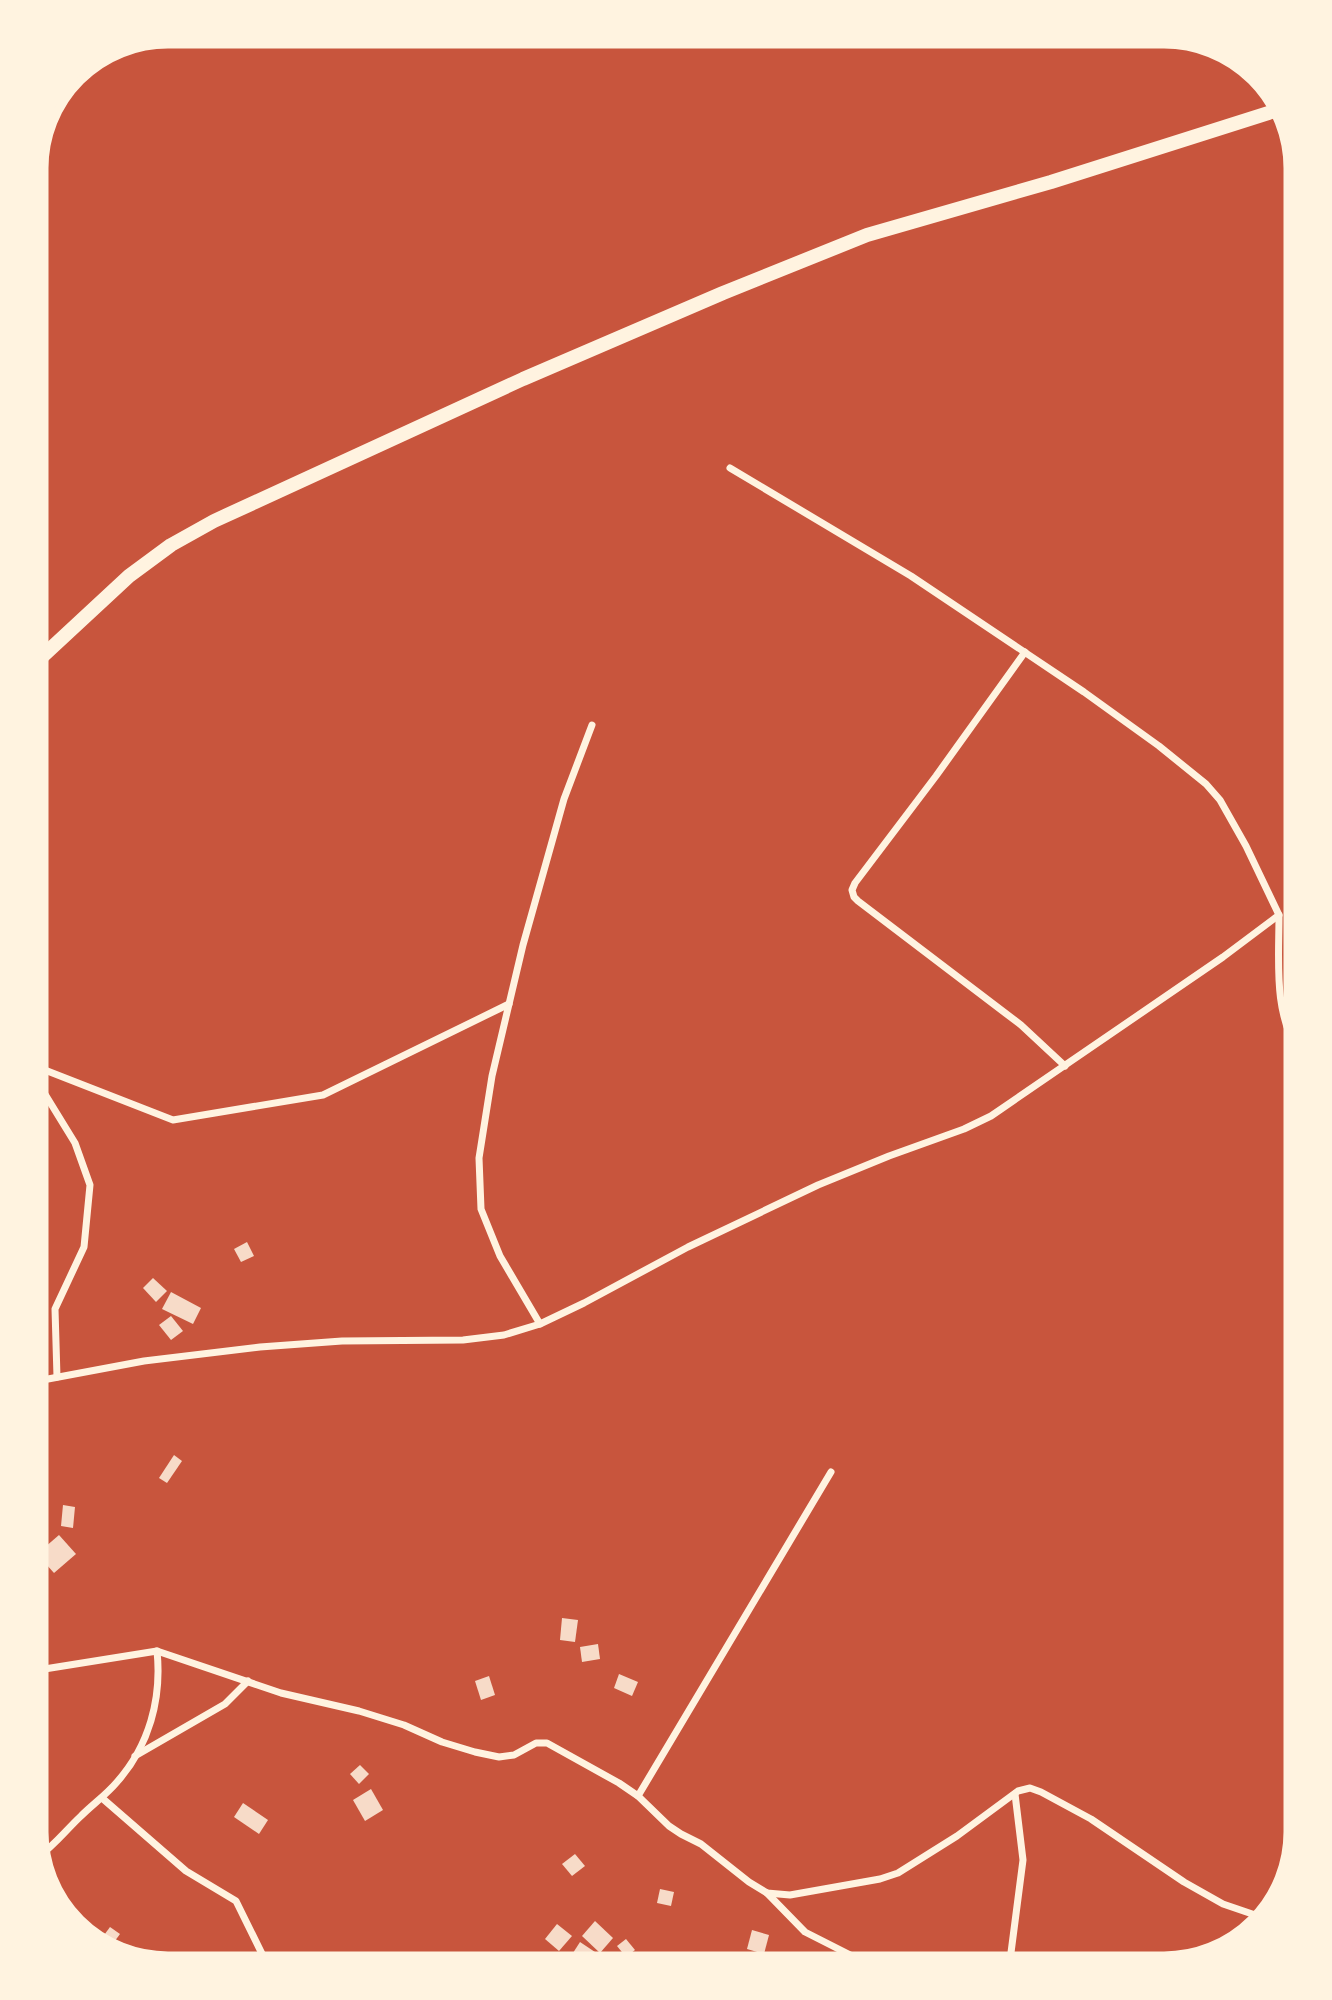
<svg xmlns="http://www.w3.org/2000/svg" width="1332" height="2000" font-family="Karla,sans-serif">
<rect width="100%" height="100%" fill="#c8553d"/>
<g fill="#f7dbc8">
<polygon points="247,1242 254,1256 241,1262 234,1249"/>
<polygon points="153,1278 167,1291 156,1302 143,1288"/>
<polygon points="171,1292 201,1308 193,1324 162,1309"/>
<polygon points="171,1316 183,1331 171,1340 159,1325"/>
<polygon points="34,1362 41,1372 32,1379 32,1363"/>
<polygon points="174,1455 182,1461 167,1483 159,1478"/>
<polygon points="63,1505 75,1507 73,1528 61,1526"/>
<polygon points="59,1535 76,1554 54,1573 37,1554"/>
<polygon points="562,1618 578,1620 575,1642 560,1640"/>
<polygon points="598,1644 600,1659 582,1662 580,1647"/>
<polygon points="619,1674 638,1682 632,1696 614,1688"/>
<polygon points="489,1676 495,1695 481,1700 475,1681"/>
<polygon points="360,1765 369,1774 359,1784 350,1774"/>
<polygon points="371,1789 383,1810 365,1821 353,1800"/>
<polygon points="243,1803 268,1820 259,1834 234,1817"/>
<polygon points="575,1854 585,1866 572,1876 562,1864"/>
<polygon points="660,1889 674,1892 671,1906 657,1903"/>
<polygon points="595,1921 613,1938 600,1953 582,1936"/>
<polygon points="557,1924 572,1936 559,1951 545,1939"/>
<polygon points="110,1927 120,1934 109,1949 99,1942"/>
<polygon points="752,1930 769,1935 764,1954 747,1949"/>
<polygon points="626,1939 635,1950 626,1957 617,1946"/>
<polygon points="580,1942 595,1952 585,1968 567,1968 564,1967"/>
</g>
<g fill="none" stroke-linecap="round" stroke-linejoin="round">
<g stroke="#fff3e0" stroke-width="7">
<polyline points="1025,652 936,776 855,883 852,890 854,897 858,901 1021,1025 1065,1066"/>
<path d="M1279 915C1279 963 1273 1012 1300 1055"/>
<polyline points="32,1065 173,1120 323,1095 509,1004"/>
<polyline points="32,1073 75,1143 90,1185 84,1247 55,1309 57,1377"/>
<polyline points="540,1324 500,1256 481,1209 479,1158 492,1076 523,945 564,799 592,725"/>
<polyline points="32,1382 144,1361 260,1347 342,1341 463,1340 504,1335 540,1324 584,1303 688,1247 818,1185 889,1156 964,1129 991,1116 1223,957 1279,915 1246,846 1220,800 1206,784 1159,746 1084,692 911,576 730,468"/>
<polyline points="32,1671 157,1651 281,1693 359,1711 404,1725 442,1742 475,1752 499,1757 514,1755 536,1743 547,1743 619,1783 638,1796 669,1826 681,1834 701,1844 749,1882 767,1893 790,1895 880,1879 898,1873 957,1836 1018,1791 1030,1788 1041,1792 1091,1819 1184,1882 1223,1904 1264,1918"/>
<polyline points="135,1756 225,1704 248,1681"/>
<polyline points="638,1796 831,1472"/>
<polyline points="102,1798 186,1871 236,1901 269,1968"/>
<path d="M38 1857C54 1846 67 1829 81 1816 93 1804 106 1795 117 1782 149 1746 162 1699 157 1651"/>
<polyline points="767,1893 805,1932 876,1968"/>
<polyline points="1009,1968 1023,1860 1015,1794"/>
</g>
<polyline stroke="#fff3e0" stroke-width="14" points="32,666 129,576 171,545 214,521 523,379 723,293 867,235 1051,182 1284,108"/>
</g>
<path d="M0 0H1332V2000H0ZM168 44H1164A124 124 0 0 1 1288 168V1832A124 124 0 0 1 1164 1956H168A124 124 0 0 1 44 1832V168A124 124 0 0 1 168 44Z" fill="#fff3e0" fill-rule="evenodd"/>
<path fill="none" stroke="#fff3e0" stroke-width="9" d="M168 44H1164A124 124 0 0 1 1288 168V1832A124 124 0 0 1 1164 1956H168A124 124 0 0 1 44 1832V168A124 124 0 0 1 168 44Z"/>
</svg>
